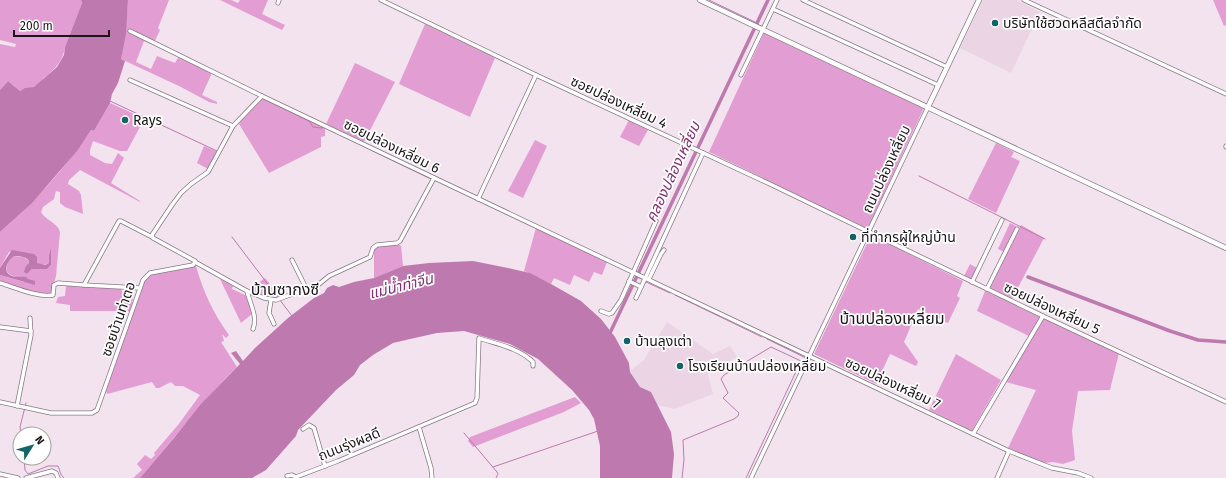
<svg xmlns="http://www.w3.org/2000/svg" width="1226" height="478" font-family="'Fira Sans','Noto Sans Thai',sans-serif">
<rect width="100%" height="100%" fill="#f2e3ee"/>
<g fill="#ebd5e5">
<polygon points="983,0 1017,0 1040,12 1011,73 960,48"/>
<polygon points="667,322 713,354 730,346 737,357 708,374 713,394 674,409 657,405 651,392 640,387 630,371 644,360"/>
</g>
<g fill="#e29ed3">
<path d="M0 0H81L82 3 65 47C63 61 55 69 44 78 41 81 38 85 35 87 31 89 24 89 20 91L8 81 0 90V44L15 47 16 44 0 40Z"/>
<polygon points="128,0 169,0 158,28 160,30 153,45 144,41 136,62 151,69 157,56 175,63 179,56 211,72 211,75 202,95 217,102 217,104 209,102 181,87 121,59 127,14"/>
<polygon points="220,0 231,0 238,3 240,0 268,0 262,14 285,25 282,30"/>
<polygon points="1213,0 1226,0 1226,25 1224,26"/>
<polygon points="425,24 495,58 470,117 399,84"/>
<polygon points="764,33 924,108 868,228 866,228 709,152"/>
<polygon points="355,63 395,82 364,142 326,124"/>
<polygon points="263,98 321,125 325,128 325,136 321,137 321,147 269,173 239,124 245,115"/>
<path d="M110 103 141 117 139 123 141 125 127 151H120L93 141 90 150V155L105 163 112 164 118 153 124 158 111 183 140 201V202L80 170 69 180 68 184 79 191 81 195 83 214 65 207 60 203V192L56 191 54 199 43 207 41 212C45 220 57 222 60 232L56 276 53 287 54 296 32 295 0 285V275L24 282 28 279C23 278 16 278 11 275 2 271 8 261 14 256L23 257 29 261 27 274 32 269H47L51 265 49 256V263C44 265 41 266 37 263L36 261 9 252 0 268V232C34 203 66 167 91 130L94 131Z"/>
<polygon points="629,120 648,130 639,146 620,137"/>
<polygon points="535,140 547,146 523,198 508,191"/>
<polygon points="996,143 1014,152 1011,157 1020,161 996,213 968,199"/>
<polygon points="204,146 218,152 208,169 197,163"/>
<polygon points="1010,223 1016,226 1004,252 998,249"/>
<polygon points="1021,225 1044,238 1012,299 990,288"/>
<polygon points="536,228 607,262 602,275 594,272 589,282 574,275 570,285 554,278 551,284 524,271"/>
<polygon points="871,235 963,281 957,296 960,298 948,323 918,309 904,342 918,362 916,366 890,354 876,384 814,354"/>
<polygon points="398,244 401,246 403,266 374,278 374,249 375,246"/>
<polygon points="970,264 977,268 972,280 964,276"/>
<path d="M196 266C203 291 213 313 229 335L226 338 222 334 224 341 221 342 237 367C202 401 172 441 140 478H133L142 470 137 464 145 455 151 459 155 455 154 453 178 425 200 395 183 386H175L171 382 159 388H156L152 382 107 394 106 391 145 279 149 275 154 273Z"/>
<path d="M265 278 281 298C272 301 257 294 250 289Z"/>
<polygon points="220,279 233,286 232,289 247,296 252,314 241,323"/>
<path d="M66 285 120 288C123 294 127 297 133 299L130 312 121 309 117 311H70V305L56 303 58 297 65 296Z"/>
<polygon points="985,291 1040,317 1029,336 977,311"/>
<polygon points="1044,318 1119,353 1110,390 1078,391 1072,431 1075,460 1063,464 1053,462 1044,463 1008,448 1036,390 1006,382"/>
<polygon points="956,354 1001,380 972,431 929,410"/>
<polygon points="575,397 581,403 564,412 473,447 468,441 470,437"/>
</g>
<g fill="#be7aaf">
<polygon points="81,0 128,0 126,34 121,59 125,61 118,83 112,94 110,103 94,131 91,130 77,151 32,203 0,232 0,90 8,81 20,91 25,88 34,87 57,67 64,55 65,47 82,3"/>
<path d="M51 248V265L47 269H32L27 274 24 272C25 268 26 265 29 263V261C25 256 19 256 14 256 8 261 2 270 10 275 15 278 21 276 26 277L28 279 35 281V285L0 275V268L12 250 34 254 37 257V263L45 265 49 263V256Z"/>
<polygon points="473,261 508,268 530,273 551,284 581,301 601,319 615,337 629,363 630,372 640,387 651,392 671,432 674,454 672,478 600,478 600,446 594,419 589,410 572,390 538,359 510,344 464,331 437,333 410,339 393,343 373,355 360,365 354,375 336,390 298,430 296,436 266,470 252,478 140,478 173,439 201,404 240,364 231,353 236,351 243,361 255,348 288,318 314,298 324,293 327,288 333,285 339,287 354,282 374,278 403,266 429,263"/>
</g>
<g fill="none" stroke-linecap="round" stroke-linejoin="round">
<g stroke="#be7aaf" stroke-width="1">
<polyline points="709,0 757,23"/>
<polyline points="264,99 309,121 313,127 321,128 325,127"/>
<polyline points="110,101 217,151"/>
<polyline points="371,150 431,179"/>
<polyline points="919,176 1045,239"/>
<polyline points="232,237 292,316"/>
<polyline points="636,277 642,279"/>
<polyline points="646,282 670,293"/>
<polyline points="675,295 762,337"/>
<polyline points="767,339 806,358"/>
<polyline points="464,433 497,472 498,474 496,478"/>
<polyline points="21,434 20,427 26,403"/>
<path d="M24 458 25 470 28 474 48 466H58C60 470 60 475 64 478"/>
<polyline points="493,467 598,431"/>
<polyline points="682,478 684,460 683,440 734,419 738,416 739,413 723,398 728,393 721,379 724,375 771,347 801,361 746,478"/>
</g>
<g stroke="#be7aaf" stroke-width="3.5">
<polyline points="1028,277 1170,331 1198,340 1226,342"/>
<polyline points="609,335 768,0"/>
</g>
<defs>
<g id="minor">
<polyline points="381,0 536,75 772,185 1043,316 1226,402"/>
<polyline points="803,0 947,67"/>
<polyline points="1024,0 1226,94"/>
<polyline points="278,3 279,0"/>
<polyline points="773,9 938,85"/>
<polyline points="130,31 262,96 1009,451 1052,468 1078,473 1091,478"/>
<polyline points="741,75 777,0"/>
<polyline points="130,80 233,126"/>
<polyline points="1226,146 1226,147"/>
<polyline points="478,199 536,75"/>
<polyline points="292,260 307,290"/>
<polyline points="195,262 247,291 264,298 276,300 318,285 329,276 370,257 373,248 377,245 397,243 400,241 434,178"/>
<polyline points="649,279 661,254 664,250"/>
<polyline points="629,281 641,287"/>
<polyline points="972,282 1002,220"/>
<path d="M0 283C14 287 39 298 53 295L54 285 58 283 84 285 140 288"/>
<polyline points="84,285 119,221 121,221 152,237"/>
<polyline points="987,289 1017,229"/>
<path d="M247 291C250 304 258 317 253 329"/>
<polyline points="636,298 703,153"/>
<polyline points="271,300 269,313 274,324"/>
<polyline points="601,311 609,314 612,313 621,300 656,221"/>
<polyline points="0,327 31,331"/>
<polyline points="0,402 51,413 92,413 97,410 143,280 150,273 193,265 195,262 195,261 153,238 152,235 172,205 181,193 191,184 208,172 233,126 262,96"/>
<polyline points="17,406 31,335 30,318"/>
<polyline points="419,427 431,468 432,478"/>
<polyline points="303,429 309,425 314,428 325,466"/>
<polyline points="973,434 1043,316"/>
<polyline points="0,474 18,478"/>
<path d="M287 476 292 475 296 477 338 461 475 403 477 398 479 338C497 344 519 348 533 362V366"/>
<polyline points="26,478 52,471 56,473 58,478"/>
<polyline points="751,478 928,107"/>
<polyline points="997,478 1009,451"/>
</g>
<g id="tertiary">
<polyline points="700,0 1226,248"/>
<polyline points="928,107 979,0"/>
</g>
</defs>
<use href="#minor" stroke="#887b85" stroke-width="5"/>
<use href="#tertiary" stroke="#887b85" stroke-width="6"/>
<use href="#minor" stroke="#fff" stroke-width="3.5"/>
<use href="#tertiary" stroke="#fff" stroke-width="4.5"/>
</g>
<g fill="#146367" stroke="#fff" stroke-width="1.5">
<circle cx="995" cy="23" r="4"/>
<circle cx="125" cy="120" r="4"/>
<circle cx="853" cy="237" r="4"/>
<circle cx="627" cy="341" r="4"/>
<circle cx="680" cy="366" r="4"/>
</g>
<g text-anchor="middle" stroke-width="3.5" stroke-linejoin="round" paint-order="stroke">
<g font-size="14" fill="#1c161a" stroke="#fff" text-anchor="start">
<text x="1003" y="28">บริษัทใช้ฮวดหลีสตีลจำกัด</text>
<text x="133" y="125">Rays</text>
<text x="861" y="242">ที่ทำกรผู้ใหญ่บ้าน</text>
<text x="635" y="346">บ้านลุงเต่า</text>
<text x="688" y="371">โรงเรียนบ้านปล่องเหลี่ยม</text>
</g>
<g font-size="14" fill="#1c161a" stroke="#fff">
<text transform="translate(619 102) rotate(25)" y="5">ซอยปล่องเหลี่ยม 4</text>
<text transform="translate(392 146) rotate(26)" y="5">ซอยปล่องเหลี่ยม 6</text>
<text transform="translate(886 169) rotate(-65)" y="5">ถนนปล่องเหลี่ยม</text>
<text transform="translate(1052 308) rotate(25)" y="5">ซอยปล่องเหลี่ยม 5</text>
<text transform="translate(118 319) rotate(-71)" y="5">ซอยบ้านท่าตอ</text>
<text transform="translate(893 383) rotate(25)" y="5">ซอยปล่องเหลี่ยม 7</text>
<text transform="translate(349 444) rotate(-22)" y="5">ถนนรุ่งผลดี</text>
</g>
<g font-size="15" font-style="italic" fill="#843276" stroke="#fff">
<text transform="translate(673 172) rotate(-65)" y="5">คลองปล่องเหลี่ยม</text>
<text transform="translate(401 286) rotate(-14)" y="5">แม่น้ำท่าจีน</text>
</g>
<g font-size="16" fill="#1c161a" stroke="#fff">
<text x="285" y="295">บ้านซากงซี</text>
<text x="892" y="324">บ้านปล่องเหลี่ยม</text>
</g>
</g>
<g transform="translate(32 446) rotate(53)"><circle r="19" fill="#ffffff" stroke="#a4a2a3"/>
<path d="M0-3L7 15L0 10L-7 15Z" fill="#146367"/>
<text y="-6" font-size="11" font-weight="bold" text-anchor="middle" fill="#1c161a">N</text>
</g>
<path d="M14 30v6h95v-6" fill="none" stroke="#1c161a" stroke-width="2"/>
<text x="20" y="30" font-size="12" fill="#1c161a" stroke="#ffffff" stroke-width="3" paint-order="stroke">200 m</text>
</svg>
